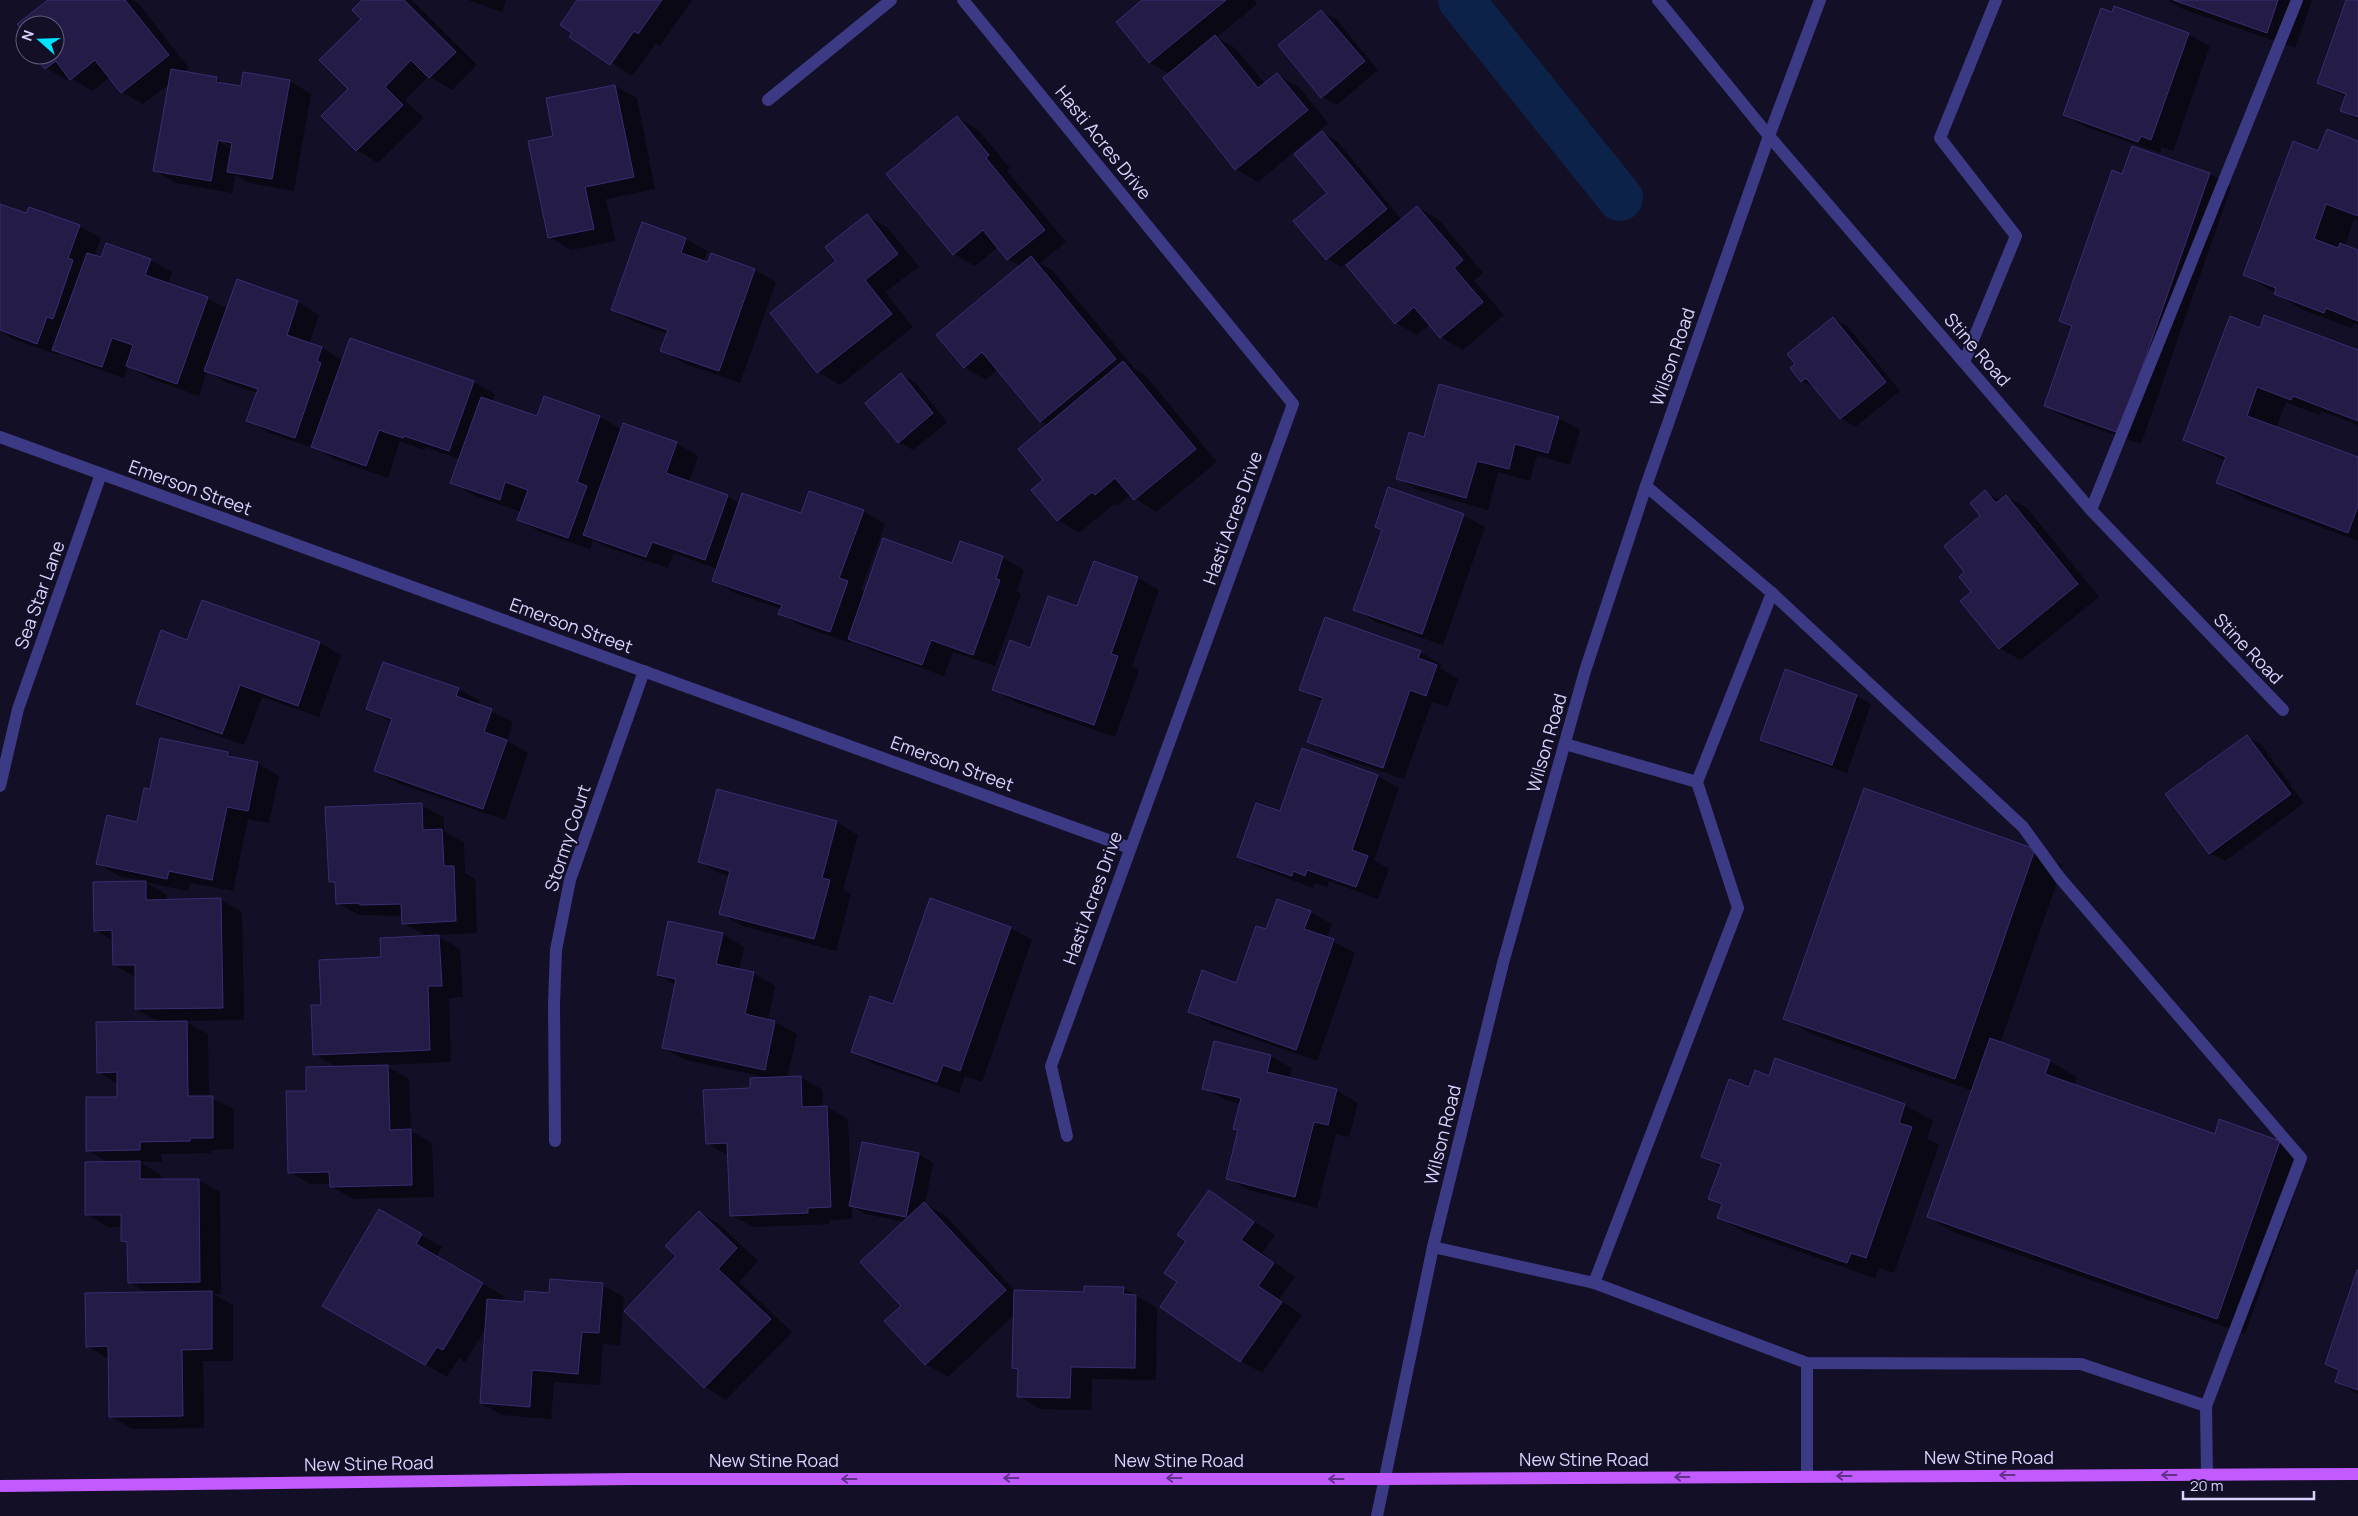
<svg xmlns="http://www.w3.org/2000/svg" width="2358" height="1516" font-family="Manrope,sans-serif">
<rect width="100%" height="100%" fill="#130f26"/>
<g fill="#0007" fill-rule="evenodd">
<path d="M50 0H133L138 3 189 68 183 73 216 79 227 85 242 87 290 81 311 94 294 191 250 183 235 175 232 193 176 183 154 170 169 84 143 104 122 92 110 77 93 91 70 78 67 80 46 68 36 55H55V25H25V32L19 25ZM213 136 233 148V150L212 138Z"/>
<polygon points="363,0 412,0 477,65 452,90 429,76 405,100 424,118 378,163 357,150 349,89 363,19"/>
<polygon points="468,0 506,0 502,12"/>
<polygon points="578,0 692,0 660,46 656,43 632,76 571,37 573,33"/>
<polygon points="1144,0 1254,0 1257,4 1217,37 1236,49 1265,84 1277,75 1299,87 1328,123 1258,182 1236,169 1164,78 1170,74 1150,63 1117,22"/>
<polygon points="2168,0 2312,0 2295,48 2183,9"/>
<polygon points="2348,0 2358,0 2358,120 2342,111 2346,97 2319,83"/>
<polygon points="1321,11 1336,19 1378,70 1337,105 1322,97"/>
<polygon points="2188,34 2210,46 2173,151 2162,147 2160,153 2086,127 2064,115"/>
<polygon points="615,86 637,98 655,189 606,199 615,241 571,250 549,237 555,137"/>
<polygon points="957,117 978,130 1010,168 1007,171 1066,242 1040,263 1052,270 1135,369 1145,375 1217,462 1156,512 1130,495 1117,506 1114,504 1079,533 1058,520 1045,480 1048,425 1040,421 998,369 986,380 964,367 1020,266 1008,259 998,247 975,266 954,254"/>
<polygon points="1322,133 1337,141 1402,220 1417,207 1439,220 1483,273 1474,281 1504,315 1463,350 1441,337 1430,324 1417,335 1396,323 1346,263 1342,267 1327,259 1328,193"/>
<polygon points="2358,142 2358,221 2354,219 2345,246 2358,251 2358,325 2354,323 2352,328 2303,310 2244,274 2319,152"/>
<polygon points="2133,148 2210,174 2231,187 2141,444 2067,418 2045,406 2073,328 2060,320"/>
<polygon points="0,205 27,215 79,226 101,238 94,256 102,259 150,260 172,272 168,284 207,298 227,309 237,281 298,302 319,315 309,344 322,348 344,361 473,382 495,394 492,402 538,418 545,398 600,417 622,430 676,443 698,456 689,482 727,496 740,503 802,515 810,493 863,511 885,524 861,590 866,593 953,564 961,542 1003,558 1024,570 1017,591 1021,594 995,666 953,652 944,676 871,650 853,640 851,643 801,626 780,613 782,609 735,593 713,580 717,569 674,553 668,568 606,547 593,540 590,549 540,532 519,519 521,512 473,495 452,482 460,459 425,447 424,450 400,441 388,478 334,459 317,449 269,433 248,420 258,393 227,383 207,371 199,396 149,378 128,366 124,378 75,361 60,353 59,355 13,339 0,331"/>
<polygon points="867,216 888,228 919,267 885,292 913,327 840,385 818,372 772,313 838,261"/>
<polygon points="686,239 707,251 703,262 755,270 776,282 740,383 683,363 662,350 668,334 634,322 613,310"/>
<polygon points="1833,318 1847,326 1900,391 1855,427 1841,418 1817,389 1802,381"/>
<polygon points="2260,330 2358,352 2358,425 2321,411 2319,415 2286,402 2276,428 2358,458 2358,541 2246,499 2218,483 2226,461 2185,440"/>
<polygon points="902,375 916,383 947,422 913,450 899,442"/>
<polygon points="1558,418 1580,430 1570,465 1537,455 1530,481 1498,472 1488,510 1418,490 1397,478 1425,438"/>
<polygon points="1985,492 2001,501 2006,496 2028,509 2099,597 2021,660 1999,648 1973,592 1966,572 1982,517"/>
<polygon points="1463,515 1485,527 1443,645 1376,622 1355,609 1383,531 1376,527"/>
<polygon points="1095,563 1138,578 1159,590 1132,666 1139,670 1115,737 1015,702 994,689 1031,649 1078,608"/>
<polygon points="188,641 320,643 341,655 319,717 262,697 244,745 159,715 137,703"/>
<polygon points="1420,652 1442,665 1440,668 1458,679 1448,707 1432,702 1404,779 1330,754 1309,741 1323,702 1301,689"/>
<polygon points="459,689 480,701 479,705 513,722 507,741 528,753 505,820 397,783 375,771 392,722 368,709"/>
<polygon points="1856,696 1871,704 1847,773 1776,748 1762,739"/>
<polygon points="2247,736 2261,745 2304,803 2225,861 2210,853"/>
<polygon points="228,753 239,760 257,763 279,776 269,823 248,819 233,891 190,883 188,891 145,882 167,895 167,901 221,900 242,912 244,1020 184,1021 208,1034 209,1097 234,1109 234,1149 211,1150 211,1153 161,1154 162,1162 140,1162 161,1175 161,1180 198,1180 220,1192 221,1294 213,1294 233,1305 233,1361 203,1361 204,1428 132,1429 110,1416 109,1359 87,1346 149,1294 129,1282 128,1244 122,1241 122,1227 108,1227 86,1214 109,1163 87,1150 119,1098 118,1084 98,1072 160,1022 136,1009 136,977 114,965 114,941 95,930 143,881 119,876 98,864 138,823 151,790"/>
<polygon points="1378,776 1399,788 1374,860 1389,869 1378,899 1329,881 1327,887 1315,883 1313,888 1260,868 1239,856 1281,813"/>
<polygon points="718,791 837,822 858,835 843,890 851,894 836,951 742,926 720,913 730,876 721,874 700,862"/>
<polygon points="421,805 443,817 444,831 464,843 465,873 475,879 477,933 436,935 460,949 463,997 449,998 451,1062 385,1065 409,1079 411,1131 432,1143 434,1197 353,1199 331,1186 331,1184 311,1184 289,1172 337,1067 314,1054 323,1006 382,959 428,937 403,923 403,916 359,915 337,903 337,885 330,881"/>
<polygon points="2035,850 2063,866 2000,1043 2049,1061 2077,1077 2074,1086 2216,1136 2279,1142 2307,1158 2245,1334 1956,1233 1928,1217 1973,1091 1812,1034 1785,1018"/>
<polygon points="1310,912 1332,924 1327,938 1355,953 1317,1061 1211,1024 1189,1011 1237,984 1267,931"/>
<polygon points="669,923 723,934 744,947 739,970 753,973 775,986 768,1020 775,1022 797,1034 787,1078 801,1077 822,1090 823,1107 827,1107 848,1119 851,1197 863,1143 919,1154 933,1163 925,1204 946,1216 1016,1292 1085,1293 1123,1288 1157,1308 1156,1380 1092,1379 1091,1410 1040,1409 1019,1396 1019,1371 1014,1368 1015,1314 948,1377 926,1364 886,1321 903,1306 905,1222 865,1214 852,1206 852,1219 829,1220 829,1224 753,1227 731,1215 729,1156 707,1143 752,1089 769,1078 685,1060 663,1048 676,985 658,975"/>
<polygon points="1010,928 1032,940 982,1082 965,1076 959,1093 874,1064 852,1051 893,1005"/>
<polygon points="1270,1056 1292,1068 1289,1079 1336,1090 1358,1103 1349,1137 1336,1134 1317,1208 1249,1190 1227,1178 1239,1131 1234,1128 1241,1104 1225,1100 1204,1088"/>
<polygon points="1776,1060 1905,1105 1933,1121 1927,1138 1939,1145 1894,1273 1879,1268 1875,1278 1746,1233 1718,1217 1722,1206 1710,1199 1721,1167 1703,1156 1750,1088 1770,1077"/>
<polygon points="1209,1192 1275,1235 1262,1253 1295,1277 1279,1299 1302,1315 1262,1373 1241,1361 1188,1241"/>
<polygon points="380,1211 442,1247 436,1257 504,1296 501,1302 525,1303 550,1294 602,1285 624,1297 620,1345 603,1344 600,1385 554,1382 551,1419 502,1415 481,1403 487,1326 465,1362 459,1358 447,1377 324,1305"/>
<polygon points="699,1212 720,1225 758,1261 739,1282 792,1332 726,1400 705,1387 625,1310 678,1256"/>
<polygon points="2358,1272 2358,1394 2337,1382 2340,1372 2326,1364"/>
</g>
<g fill="none" stroke-linecap="round" stroke-linejoin="round">
<polyline stroke="#0c2248" stroke-width="46" points="1461,0 1620,198"/>
</g>
<g fill="#241b47" stroke="#3b2d73">
<polygon points="48,0 125,0 169,55 121,93 95,60 70,80 56,61 45,69 34,55 55,55 55,25 25,25 25,34 17,24"/>
<polygon points="362,0 404,0 456,52 429,78 411,60 385,87 403,105 356,151 321,116 348,89 319,60 361,19 352,10"/>
<polygon points="577,0 662,0 638,34 634,31 610,65 569,37 572,33 560,25"/>
<polygon points="1142,0 1226,0 1149,63 1116,22"/>
<polygon points="2173,0 2278,0 2267,33"/>
<polygon points="2346,0 2358,0 2358,117 2340,111 2346,94 2317,83"/>
<polygon points="2114,6 2189,33 2151,140 2141,136 2138,142 2063,115 2101,8 2112,12"/>
<polygon points="1321,10 1365,61 1321,98 1278,45"/>
<polygon points="1215,35 1258,88 1277,73 1308,110 1235,170 1163,78"/>
<polygon points="171,69 217,77 216,82 241,86 243,72 290,80 272,179 227,172 232,143 218,140 211,181 153,171"/>
<polygon points="615,85 634,177 585,187 594,229 548,238 528,141 553,136 546,98"/>
<polygon points="957,116 989,155 986,158 1045,230 1007,260 983,230 953,255 886,174"/>
<polygon points="2327,129 2358,141 2358,216 2326,204 2314,239 2338,248 2340,243 2358,250 2358,321 2326,308 2324,313 2274,294 2276,288 2243,275 2293,141 2318,151"/>
<polygon points="1322,131 1387,209 1326,260 1293,221 1327,193 1294,154"/>
<polygon points="2132,146 2210,173 2119,433 2044,406 2072,326 2059,321 2112,170 2122,174"/>
<polygon points="0,204 26,213 29,207 80,225 68,258 73,260 53,319 47,317 37,344 0,330"/>
<polygon points="1417,206 1463,260 1454,268 1483,302 1440,338 1414,307 1395,324 1346,265"/>
<polygon points="867,214 898,254 865,280 892,314 817,373 770,313 836,261 825,247"/>
<polygon points="642,222 686,238 681,253 708,262 711,253 755,269 719,371 660,351 668,330 611,310"/>
<polygon points="106,243 151,259 145,275 208,297 177,384 126,366 133,345 112,338 102,367 52,350 87,253 101,257"/>
<polygon points="1031,256 1116,359 1040,422 982,352 964,368 936,335"/>
<polygon points="237,279 298,301 287,335 322,347 317,361 321,363 295,438 246,421 258,389 204,371"/>
<polygon points="2264,315 2358,350 2358,421 2293,396 2291,400 2257,387 2247,416 2358,457 2358,506 2348,533 2216,483 2226,457 2183,440 2230,316 2260,328"/>
<polygon points="1833,317 1886,382 1840,419 1806,378 1801,382 1790,368 1795,364 1787,354"/>
<polygon points="350,338 474,381 449,451 404,436 403,438 379,430 366,466 311,447"/>
<polygon points="1123,361 1196,449 1134,500 1115,478 1095,495 1092,492 1057,521 1031,490 1043,480 1018,449"/>
<polygon points="901,373 933,413 898,443 865,403"/>
<polygon points="1439,384 1559,417 1548,453 1515,444 1509,469 1477,461 1466,498 1396,479 1409,432 1424,437"/>
<polygon points="544,396 600,416 577,482 587,486 568,538 517,520 528,490 505,482 500,500 450,483 481,397 537,416"/>
<polygon points="623,423 677,442 666,473 728,495 705,560 652,542 646,557 583,535"/>
<polygon points="1388,487 1464,514 1422,634 1353,610 1382,530 1375,527"/>
<polygon points="1985,490 1996,503 2006,495 2078,584 1999,649 1960,601 1971,592 1959,577 1964,572 1944,546 1980,516 1970,503"/>
<polygon points="809,491 864,510 839,578 848,581 830,632 778,614 782,605 712,581 742,493 801,513"/>
<polygon points="883,538 952,563 960,541 1003,556 996,579 1000,580 973,655 931,640 922,665 848,639"/>
<polygon points="1094,561 1138,577 1111,654 1118,656 1094,725 992,690 1010,640 1030,648 1048,596 1077,606"/>
<polygon points="202,600 320,642 298,706 240,685 222,734 136,704 161,630 187,640"/>
<polygon points="1325,617 1421,651 1418,658 1437,665 1426,696 1410,690 1383,768 1307,742 1323,698 1299,690"/>
<polygon points="383,662 459,688 456,696 492,709 484,732 507,740 483,809 374,771 392,719 366,709"/>
<polygon points="1785,669 1857,695 1832,765 1760,740"/>
<polygon points="2247,735 2291,794 2209,854 2165,794"/>
<polygon points="160,738 228,752 228,756 258,762 248,811 227,807 212,880 169,871 167,879 96,864 107,815 137,822 144,788 150,789"/>
<polygon points="1302,748 1378,775 1352,850 1368,856 1356,887 1307,870 1305,876 1293,871 1292,876 1237,857 1256,803 1280,811"/>
<polygon points="1864,788 2035,849 1955,1079 1783,1019"/>
<polygon points="717,789 837,821 822,878 830,880 814,939 719,914 730,871 698,862"/>
<polygon points="422,803 423,830 442,829 444,866 454,866 456,921 402,924 401,904 360,905 359,903 336,904 335,882 329,882 325,807"/>
<polygon points="146,881 146,900 221,898 223,1008 135,1009 135,965 113,965 112,930 94,931 93,882"/>
<polygon points="930,898 1011,927 960,1071 943,1065 937,1082 851,1052 870,996 893,1004"/>
<polygon points="1277,899 1311,911 1304,929 1334,939 1296,1050 1188,1012 1202,970 1236,983 1256,926 1266,929"/>
<polygon points="668,921 723,933 716,964 754,972 745,1014 775,1021 765,1070 662,1048 676,979 657,975"/>
<polygon points="439,935 442,986 428,986 430,1050 313,1055 311,1005 321,1005 319,960 381,957 380,938"/>
<polygon points="187,1021 188,1096 213,1096 213,1138 190,1138 190,1141 140,1142 140,1150 86,1151 86,1097 117,1097 117,1072 97,1073 96,1022"/>
<polygon points="1990,1038 2050,1060 2045,1074 2215,1134 2219,1119 2280,1141 2217,1319 1927,1217"/>
<polygon points="1214,1041 1271,1055 1267,1072 1337,1089 1328,1125 1314,1122 1295,1197 1226,1179 1238,1130 1233,1129 1241,1098 1202,1089"/>
<polygon points="1775,1058 1905,1104 1899,1123 1912,1127 1866,1258 1851,1253 1847,1263 1717,1218 1722,1204 1708,1199 1721,1164 1701,1157 1729,1079 1749,1087 1755,1070 1769,1076"/>
<polygon points="388,1065 390,1130 411,1129 412,1185 330,1187 329,1172 288,1173 286,1091 306,1091 306,1067"/>
<polygon points="801,1076 802,1107 827,1106 831,1207 808,1208 808,1213 730,1216 727,1143 706,1144 703,1090 750,1088 750,1078"/>
<polygon points="862,1142 919,1153 906,1217 849,1206"/>
<polygon points="140,1161 140,1179 199,1179 200,1282 128,1283 127,1242 121,1241 121,1215 85,1215 85,1162"/>
<polygon points="1209,1190 1254,1222 1241,1240 1274,1263 1258,1286 1282,1302 1240,1362 1160,1307 1177,1282 1164,1273 1186,1241 1177,1235"/>
<polygon points="924,1202 1006,1290 925,1365 884,1321 901,1306 860,1262"/>
<polygon points="379,1209 422,1234 416,1244 483,1283 443,1350 437,1347 425,1365 322,1306"/>
<polygon points="699,1211 737,1248 718,1269 771,1319 704,1388 624,1311 676,1256 665,1246"/>
<polygon points="2357,1270 2358,1270 2358,1390 2335,1382 2339,1370 2325,1364"/>
<polygon points="550,1279 603,1283 599,1333 582,1332 578,1374 532,1370 530,1407 480,1403 487,1299 524,1302 525,1291 549,1293"/>
<polygon points="1084,1286 1124,1287 1123,1294 1136,1295 1135,1368 1071,1367 1070,1398 1017,1397 1018,1369 1012,1368 1014,1290 1084,1292"/>
<polygon points="212,1291 212,1349 182,1350 183,1416 109,1417 108,1346 86,1347 85,1293"/>
</g>
<g fill="none" stroke-linecap="round" stroke-linejoin="round">
<g stroke="#3d3a85" stroke-width="12">
<polyline points="963,0 1293,404 1051,1066 1067,1136"/>
<polyline points="1658,0 1769,136 2091,510 2283,710"/>
<polyline points="768,100 891,0"/>
<polyline points="1964,362 2016,236 1940,138 1996,0"/>
<polyline points="0,437 1130,848"/>
<polyline points="2091,510 2297,0"/>
<polyline points="1565,744 1697,782"/>
<polyline points="0,786 18,709 101,474"/>
<polyline points="555,1141 554,1004 556,950 570,880 644,671"/>
<polyline points="1433,1247 1594,1283 1738,908 1697,782 1772,593 1646,486"/>
<polyline points="1594,1283 1807,1363 2081,1364 2206,1406 2301,1158 2060,878 2023,827 1772,593"/>
<polyline points="1807,1363 1807,1476"/>
<polyline points="2206,1406 2207,1474"/>
<polyline points="1377,1516 1433,1247 1503,963 1585,671 1646,486 1769,136 1820,0"/>
</g>
<polyline stroke="#c25bff" stroke-width="12" points="0,1486 632,1479 1385,1479 2358,1474"/>
</g>
<defs><path id="oneway-shaft" d="M-6 0H5M1.5-3L5.5 0L1.5 3" fill="none" stroke-width="1.6" stroke-linecap="round" stroke-linejoin="round" transform="scale(1.25)"/></defs>
<g stroke="#623188">
<use href="#oneway-shaft" transform="translate(2007 1475) rotate(180)"/>
<use href="#oneway-shaft" transform="translate(2169 1475) rotate(180)"/>
<use href="#oneway-shaft" transform="translate(1844 1476) rotate(180)"/>
<use href="#oneway-shaft" transform="translate(1682 1477) rotate(180)"/>
<use href="#oneway-shaft" transform="translate(1011 1478) rotate(180)"/>
<use href="#oneway-shaft" transform="translate(1174 1478) rotate(180)"/>
<use href="#oneway-shaft" transform="translate(849 1479) rotate(180)"/>
<use href="#oneway-shaft" transform="translate(1336 1479) rotate(-180)"/>
</g>
<g text-anchor="middle" stroke-width="4" stroke-linejoin="round" paint-order="stroke">
<g font-size="18" fill="#d9d4ff" stroke="#130f26">
<text transform="translate(1103 143) rotate(51)" y="6">Hasti Acres Drive</text>
<text transform="translate(1977 350) rotate(49)" y="6">Stine Road</text>
<text transform="translate(1673 357) rotate(-71)" y="6">Wilson Road</text>
<text transform="translate(190 488) rotate(20)" y="6">Emerson Street</text>
<text transform="translate(1233 518) rotate(-70)" y="6">Hasti Acres Drive</text>
<text transform="translate(40 595) rotate(-70)" y="6">Sea Star Lane</text>
<text transform="translate(571 626) rotate(20)" y="6">Emerson Street</text>
<text transform="translate(2248 649) rotate(46)" y="6">Stine Road</text>
<text transform="translate(1547 743) rotate(-74)" y="6">Wilson Road</text>
<text transform="translate(952 764) rotate(20)" y="6">Emerson Street</text>
<text transform="translate(568 838) rotate(-72)" y="6">Stormy Court</text>
<text transform="translate(1093 898) rotate(-70)" y="6">Hasti Acres Drive</text>
<text transform="translate(1443 1135) rotate(-76)" y="6">Wilson Road</text>
<text x="1989" y="1464">New Stine Road</text>
<text x="1584" y="1466">New Stine Road</text>
<text x="774" y="1467">New Stine Road</text>
<text x="1179" y="1467">New Stine Road</text>
<text transform="translate(369 1464) rotate(-1)" y="6">New Stine Road</text>
</g>
</g>
<g transform="translate(40 40) rotate(290)"><circle r="24" fill="#130f26" stroke="#625e7d"/>
<path d="M0-4L9 19L0 12L-9 19Z" fill="#00e5ff"/>
<text y="-8" font-size="14" font-weight="bold" text-anchor="middle" fill="#d9d4ff">N</text>
</g>
<path d="M2183 1491v8h131v-8" fill="none" stroke="#d9d4ff" stroke-width="2.5"/>
<text x="2190" y="1491" font-size="15" fill="#d9d4ff" stroke="#130f26" stroke-width="4" paint-order="stroke">20 m</text>
</svg>
